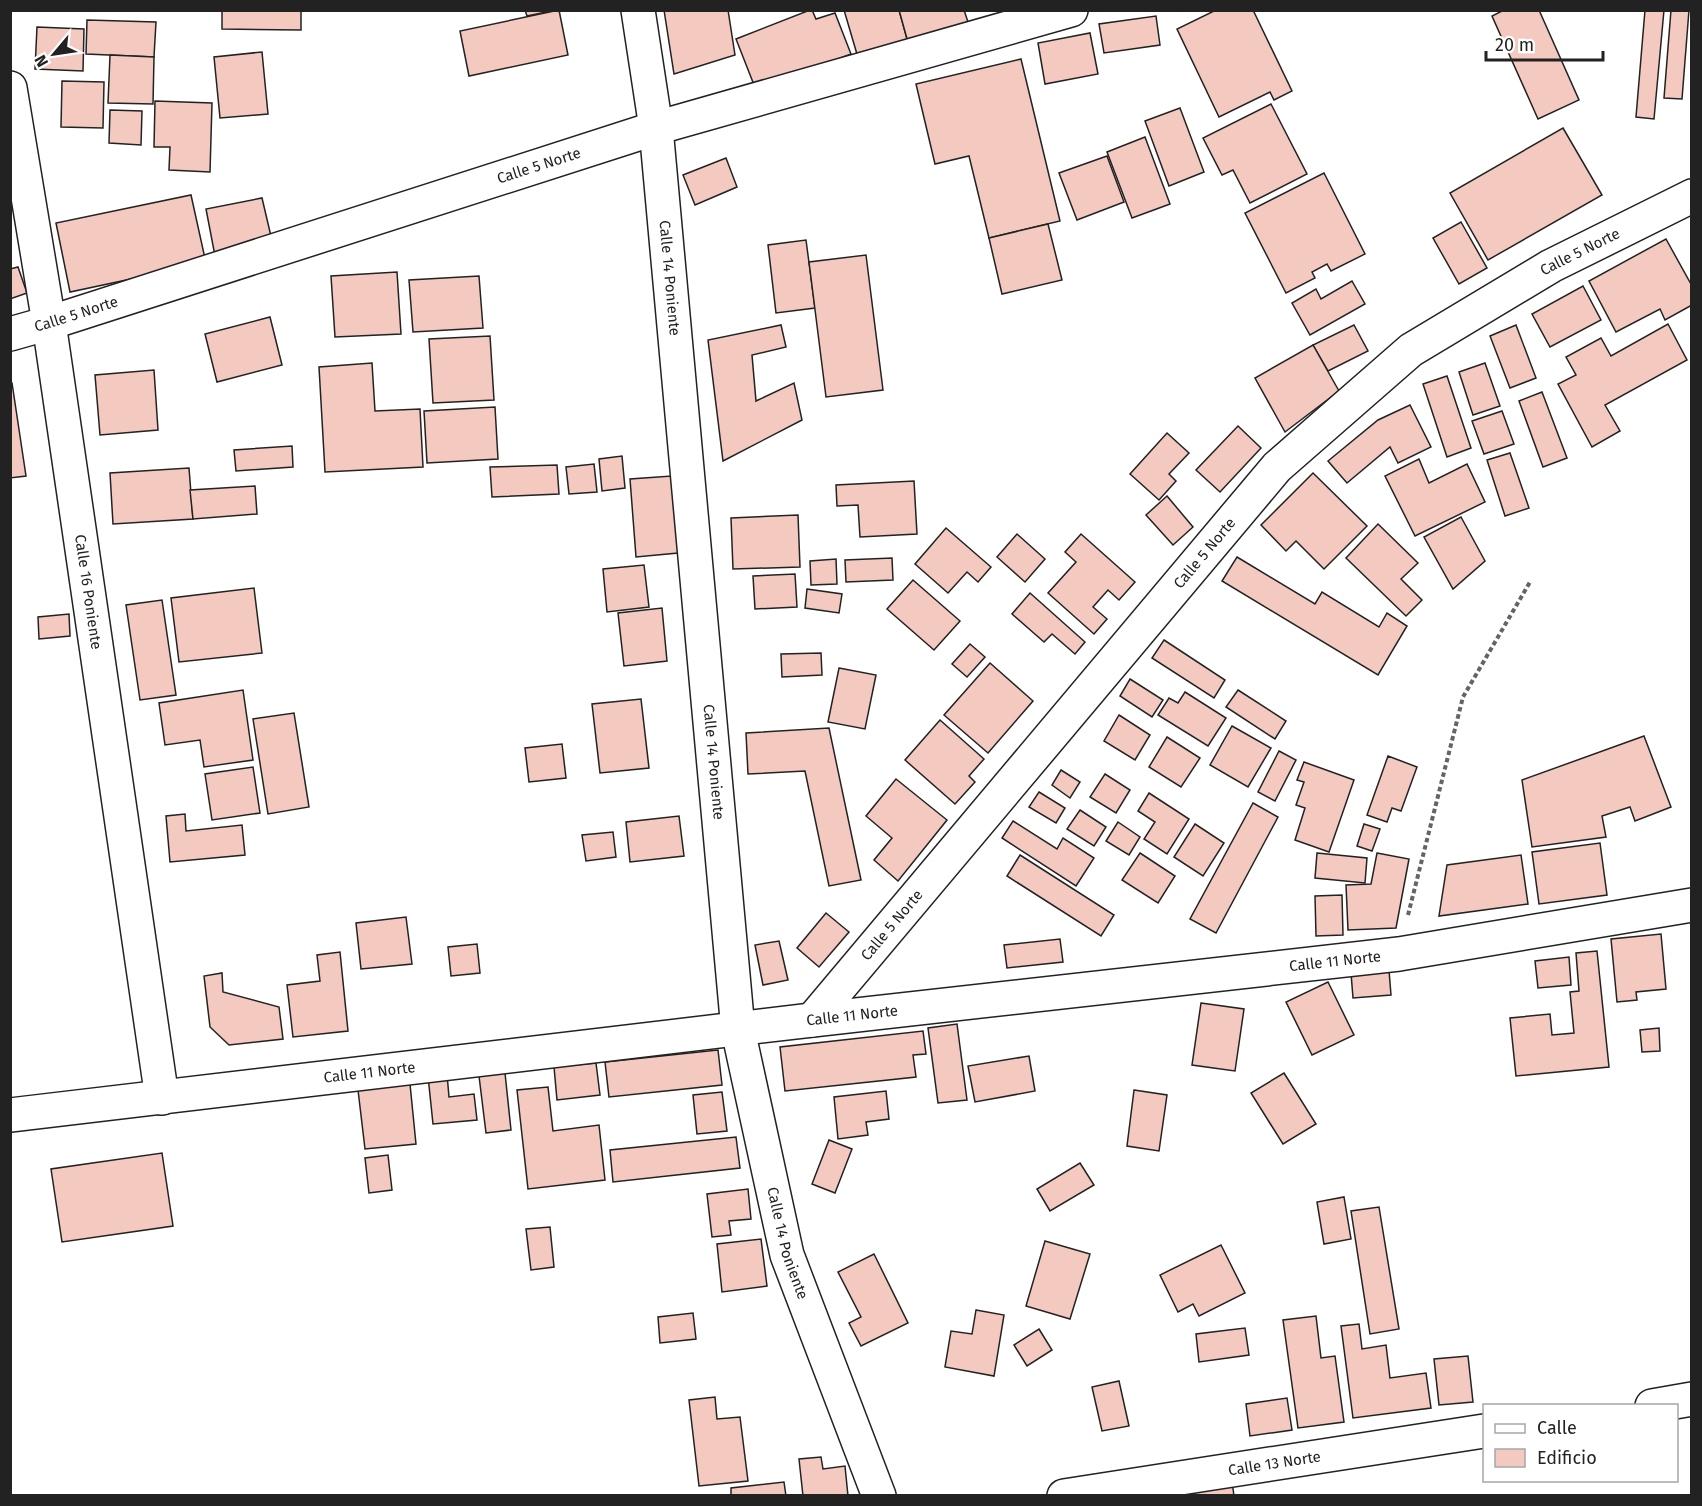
<svg xmlns="http://www.w3.org/2000/svg" width="1702" height="1506" font-family="'Fira Sans',sans-serif">
<rect width="100%" height="100%" fill="#fff"/>
<g fill="#f3c9c0" stroke="#222" stroke-width="1.5">
<polygon points="222,10 301,10 301,30 222,29"/>
<polygon points="525,10 556,10 527,16"/>
<polygon points="559,10 568,55 469,76 460,31"/>
<polygon points="664,10 728,10 735,55 674,74"/>
<polygon points="810,10 812,10 816,19 835,13 851,54 756,90 736,39"/>
<polygon points="844,10 899,10 909,46 859,61"/>
<polygon points="899,10 964,10 970,28 909,46"/>
<polygon points="1216,10 1253,10 1292,91 1274,100 1270,92 1219,117 1177,29"/>
<polygon points="1504,10 1539,10 1579,100 1538,119 1492,16"/>
<polygon points="1645,10 1664,10 1654,119 1636,117"/>
<polygon points="1671,10 1689,10 1682,99 1664,98"/>
<polygon points="1156,16 1160,45 1104,53 1099,24"/>
<polygon points="87,20 156,22 154,57 86,54"/>
<polygon points="37,27 84,29 83,71 35,69"/>
<polygon points="1090,33 1098,74 1045,84 1038,43"/>
<polygon points="262,52 268,114 220,118 214,57"/>
<polygon points="110,55 154,57 153,104 108,103"/>
<polygon points="1021,59 1060,221 989,238 969,156 935,164 916,84"/>
<polygon points="62,81 104,82 103,128 61,127"/>
<polygon points="155,101 212,103 210,172 169,170 170,147 154,147"/>
<polygon points="1271,104 1307,174 1250,203 1233,170 1222,175 1203,138"/>
<polygon points="1180,108 1204,172 1169,186 1145,121"/>
<polygon points="110,110 142,111 141,145 109,143"/>
<polygon points="1563,128 1602,195 1488,260 1450,193"/>
<polygon points="1145,137 1170,204 1132,218 1107,152"/>
<polygon points="1107,156 1124,202 1077,220 1059,173"/>
<polygon points="726,158 737,187 695,205 683,175"/>
<polygon points="1324,173 1365,254 1331,271 1327,264 1312,272 1315,278 1286,293 1245,213"/>
<polygon points="191,195 206,263 70,292 56,223"/>
<polygon points="262,198 274,249 216,261 206,209"/>
<polygon points="1461,222 1487,268 1459,284 1433,238"/>
<polygon points="1048,224 1062,280 1002,294 989,238"/>
<polygon points="1666,239 1692,286 1692,305 1665,320 1660,309 1616,332 1589,281"/>
<polygon points="806,240 815,308 776,313 768,245"/>
<polygon points="866,255 883,390 826,397 809,262"/>
<polygon points="18,267 27,293 10,299 10,269"/>
<polygon points="397,272 401,334 335,337 331,276"/>
<polygon points="479,276 483,328 413,332 409,280"/>
<polygon points="1352,281 1365,304 1310,335 1292,303 1316,289 1321,299"/>
<polygon points="1583,286 1601,320 1550,347 1532,314"/>
<polygon points="270,317 282,365 217,382 205,334"/>
<polygon points="1668,324 1687,360 1605,405 1620,431 1592,447 1558,384 1576,375 1566,357 1601,338 1611,356"/>
<polygon points="781,325 786,347 752,355 756,401 794,383 802,420 723,461 708,340"/>
<polygon points="1354,325 1368,351 1328,371 1313,345"/>
<polygon points="1516,325 1536,378 1510,388 1490,336"/>
<polygon points="490,336 494,400 433,403 429,339"/>
<polygon points="1313,345 1339,391 1285,432 1255,378"/>
<polygon points="372,363 375,411 420,409 423,467 325,472 319,367"/>
<polygon points="1485,363 1500,406 1473,415 1459,372"/>
<polygon points="154,370 158,430 100,435 95,375"/>
<polygon points="1447,376 1471,448 1447,457 1423,384"/>
<polygon points="10,383 12,383 26,476 10,478"/>
<polygon points="1542,392 1567,458 1543,467 1519,401"/>
<polygon points="1410,405 1431,447 1398,463 1390,447 1347,483 1328,461 1378,420"/>
<polygon points="495,407 498,459 427,463 424,411"/>
<polygon points="1502,411 1514,444 1484,454 1472,421"/>
<polygon points="1238,426 1261,448 1220,492 1196,470"/>
<polygon points="1167,433 1189,453 1169,474 1176,481 1159,500 1130,474"/>
<polygon points="292,446 293,467 236,471 234,450"/>
<polygon points="1510,453 1529,508 1505,516 1487,460"/>
<polygon points="622,456 625,488 602,491 599,459"/>
<polygon points="1419,459 1429,483 1467,464 1485,502 1415,536 1385,476"/>
<polygon points="594,464 597,492 569,494 566,467"/>
<polygon points="557,465 559,494 492,497 490,467"/>
<polygon points="189,468 193,519 113,524 110,473"/>
<polygon points="1313,473 1367,526 1324,569 1296,541 1286,551 1261,525"/>
<polygon points="672,476 678,553 636,557 630,479"/>
<polygon points="914,481 917,534 860,537 858,505 837,506 836,485"/>
<polygon points="255,486 257,514 193,519 190,490"/>
<polygon points="1167,496 1193,527 1173,545 1146,515"/>
<polygon points="798,515 800,567 733,569 731,518"/>
<polygon points="1461,517 1485,561 1453,589 1424,537"/>
<polygon points="1378,524 1418,563 1401,579 1422,600 1406,616 1346,558"/>
<polygon points="946,528 991,567 978,582 967,572 948,593 915,564"/>
<polygon points="1017,534 1045,559 1025,582 997,557"/>
<polygon points="1081,534 1135,582 1119,600 1108,590 1093,607 1107,619 1094,634 1048,593 1076,562 1065,552"/>
<polygon points="1237,557 1315,604 1322,592 1379,627 1387,613 1407,626 1378,675 1222,581"/>
<polygon points="892,558 893,580 846,582 845,560"/>
<polygon points="836,559 837,584 811,585 810,561"/>
<polygon points="644,565 649,607 607,612 603,569"/>
<polygon points="795,574 797,607 755,609 753,576"/>
<polygon points="913,580 960,621 934,650 887,609"/>
<polygon points="254,588 262,653 179,662 171,598"/>
<polygon points="807,589 842,594 839,613 805,608"/>
<polygon points="1030,593 1085,642 1075,654 1052,634 1044,642 1012,614"/>
<polygon points="162,600 176,695 140,700 126,605"/>
<polygon points="662,608 667,661 624,666 618,613"/>
<polygon points="69,614 70,636 39,639 38,617"/>
<polygon points="1164,640 1225,680 1214,698 1152,658"/>
<polygon points="970,644 985,657 967,677 952,664"/>
<polygon points="821,653 822,675 782,677 781,654"/>
<polygon points="990,663 1033,701 988,753 944,715"/>
<polygon points="839,668 876,675 865,729 828,722"/>
<polygon points="1130,679 1163,700 1152,717 1120,696"/>
<polygon points="243,690 253,760 204,767 200,740 165,745 159,703"/>
<polygon points="1238,690 1286,721 1275,739 1226,707"/>
<polygon points="1185,692 1226,718 1208,746 1158,715 1169,698 1178,703"/>
<polygon points="641,699 649,768 600,773 592,704"/>
<polygon points="294,713 309,807 268,814 253,719"/>
<polygon points="1119,715 1150,735 1135,760 1104,741"/>
<polygon points="940,720 984,759 969,776 975,782 955,804 905,760"/>
<polygon points="1232,726 1271,748 1248,787 1210,765"/>
<polygon points="829,728 861,880 829,886 805,771 748,774 746,733"/>
<polygon points="1644,736 1671,807 1635,821 1630,807 1602,816 1606,837 1532,847 1522,780"/>
<polygon points="1167,737 1200,758 1181,787 1149,767"/>
<polygon points="562,744 566,778 529,782 525,748"/>
<polygon points="1279,751 1296,760 1275,801 1258,792"/>
<polygon points="1388,756 1417,767 1401,811 1392,808 1387,822 1367,815"/>
<polygon points="1304,762 1354,780 1329,852 1295,840 1305,808 1296,805 1304,782 1297,780"/>
<polygon points="253,767 260,813 212,820 205,774"/>
<polygon points="1061,770 1080,782 1070,798 1052,785"/>
<polygon points="1105,774 1130,790 1116,813 1090,797"/>
<polygon points="896,779 947,820 898,881 874,860 892,838 866,816"/>
<polygon points="1039,792 1065,808 1056,823 1029,807"/>
<polygon points="1149,793 1189,819 1167,854 1144,839 1155,822 1138,811"/>
<polygon points="1253,803 1278,817 1216,933 1190,919"/>
<polygon points="1080,810 1106,827 1094,846 1067,829"/>
<polygon points="185,814 186,831 242,825 245,855 170,862 166,816"/>
<polygon points="679,816 684,856 630,862 626,822"/>
<polygon points="1013,821 1057,849 1063,838 1094,858 1076,886 1002,838"/>
<polygon points="1118,822 1140,837 1129,855 1106,841"/>
<polygon points="1195,824 1224,843 1203,876 1174,857"/>
<polygon points="1364,824 1380,829 1372,851 1357,846"/>
<polygon points="613,832 616,857 586,861 582,835"/>
<polygon points="1600,843 1607,895 1539,904 1532,852"/>
<polygon points="1140,853 1175,876 1158,903 1122,880"/>
<polygon points="1317,853 1367,858 1365,883 1315,878"/>
<polygon points="1377,853 1409,859 1396,928 1348,930 1346,885 1371,884"/>
<polygon points="1020,855 1114,915 1101,936 1007,876"/>
<polygon points="1521,855 1528,904 1439,916 1447,865"/>
<polygon points="1342,895 1343,935 1316,936 1315,896"/>
<polygon points="826,913 849,932 819,967 797,948"/>
<polygon points="406,917 412,964 361,969 356,923"/>
<polygon points="1661,934 1666,989 1636,992 1637,1000 1617,1002 1611,939"/>
<polygon points="1060,939 1063,962 1007,968 1004,945"/>
<polygon points="779,941 788,980 763,985 755,945"/>
<polygon points="477,944 480,973 451,976 448,947"/>
<polygon points="1597,951 1609,1067 1516,1076 1510,1018 1550,1014 1552,1035 1574,1033 1570,992 1579,991 1576,953"/>
<polygon points="340,952 348,1031 293,1037 287,985 320,981 317,955"/>
<polygon points="1569,957 1571,985 1538,988 1535,961"/>
<polygon points="1389,970 1391,995 1353,998 1351,973"/>
<polygon points="222,973 223,992 279,1007 283,1039 229,1045 210,1027 204,976"/>
<polygon points="1328,982 1354,1035 1312,1055 1286,1002"/>
<polygon points="1201,1003 1244,1009 1235,1071 1192,1065"/>
<polygon points="957,1024 967,1100 938,1103 928,1028"/>
<polygon points="1659,1028 1660,1051 1642,1052 1640,1030"/>
<polygon points="923,1031 926,1054 913,1055 916,1077 785,1091 780,1047"/>
<polygon points="718,1050 722,1085 609,1097 605,1062"/>
<polygon points="1029,1056 1035,1091 975,1102 968,1066"/>
<polygon points="596,1063 600,1095 557,1100 554,1067"/>
<polygon points="505,1073 511,1130 486,1133 479,1076"/>
<polygon points="1284,1073 1316,1124 1283,1144 1251,1093"/>
<polygon points="447,1074 449,1097 474,1094 477,1120 433,1124 428,1076"/>
<polygon points="410,1084 416,1144 365,1149 358,1090"/>
<polygon points="548,1087 553,1131 599,1125 605,1180 528,1189 517,1090"/>
<polygon points="1134,1090 1167,1095 1159,1151 1127,1146"/>
<polygon points="886,1091 889,1119 866,1122 868,1135 838,1139 834,1097"/>
<polygon points="722,1092 727,1131 697,1134 693,1095"/>
<polygon points="736,1137 740,1168 613,1182 610,1150"/>
<polygon points="829,1140 852,1149 835,1193 812,1184"/>
<polygon points="162,1153 173,1226 62,1242 51,1169"/>
<polygon points="388,1155 392,1190 369,1193 365,1158"/>
<polygon points="1080,1163 1094,1185 1050,1211 1037,1189"/>
<polygon points="748,1189 751,1219 729,1221 731,1235 712,1237 707,1194"/>
<polygon points="1344,1197 1351,1239 1324,1244 1317,1202"/>
<polygon points="1379,1207 1399,1329 1370,1334 1351,1211"/>
<polygon points="550,1227 554,1267 531,1270 526,1229"/>
<polygon points="761,1239 767,1286 722,1292 717,1244"/>
<polygon points="1045,1241 1090,1254 1070,1319 1026,1306"/>
<polygon points="1221,1245 1245,1293 1199,1316 1193,1304 1178,1312 1160,1275"/>
<polygon points="874,1254 908,1323 861,1346 849,1323 861,1317 838,1272"/>
<polygon points="976,1310 1004,1315 994,1376 945,1367 951,1331 972,1334"/>
<polygon points="693,1313 696,1339 660,1343 658,1317"/>
<polygon points="1316,1316 1321,1358 1335,1356 1344,1422 1298,1428 1283,1320"/>
<polygon points="1359,1324 1362,1349 1386,1345 1390,1378 1426,1373 1431,1408 1353,1418 1341,1326"/>
<polygon points="1245,1328 1249,1355 1199,1362 1196,1334"/>
<polygon points="1039,1329 1052,1350 1027,1366 1014,1345"/>
<polygon points="1468,1356 1473,1402 1439,1405 1434,1359"/>
<polygon points="1119,1381 1129,1426 1102,1431 1092,1387"/>
<polygon points="715,1397 717,1419 740,1417 748,1481 699,1486 689,1400"/>
<polygon points="1287,1398 1292,1430 1250,1436 1246,1404"/>
<polygon points="821,1457 823,1469 845,1466 848,1496 803,1496 799,1459"/>
<polygon points="1231,1474 1234,1496 1193,1496 1191,1479"/>
<polygon points="784,1482 786,1496 731,1496 731,1488"/>
</g>
<g fill="none" stroke-linecap="round" stroke-linejoin="round">
<defs>
<g id="minor">
<path id="s1" d="M638 10 656 128 738 1030 787 1255 879 1496"/>
<path id="s2" d="M10 88 49 323 162 1098"/>
<path id="s3" d="M10 334 49 323 656 128 1071 10"/>
<path id="s4" d="M812 1020 1277 467 1411 350 1551 266 1692 196"/>
<path id="s5" d="M10 1115 812 1020 1399 954 1692 905"/>
<polyline points="1652,1406 1692,1399"/>
<path id="s6" d="M1064 1496 1484 1431"/>
</g>
</defs>
<use href="#minor" stroke="#222" stroke-width="36"/>
<polyline stroke="#646464" stroke-width="4" stroke-dasharray="4.5 3" stroke-linecap="butt" points="1408,915 1463,697 1530,582"/>
<use href="#minor" stroke="#fff" stroke-width="33"/>
</g>
<g text-anchor="middle" stroke-width="4.5" stroke-linejoin="round" paint-order="stroke">
<g font-size="15" fill="#222" stroke="#fff">
<text dy="5" stroke="none"><textPath href="#s3" startOffset="555">Calle 5 Norte</textPath></text>
<text dy="5" stroke="none"><textPath href="#s4" startOffset="1096">Calle 5 Norte</textPath></text>
<text dy="5" stroke="none"><textPath href="#s1" startOffset="270">Calle 14 Poniente</textPath></text>
<text dy="5" stroke="none"><textPath href="#s3" startOffset="69">Calle 5 Norte</textPath></text>
<text dy="5" stroke="none"><textPath href="#s4" startOffset="610">Calle 5 Norte</textPath></text>
<text dy="5" stroke="none"><textPath href="#s2" startOffset="510">Calle 16 Poniente</textPath></text>
<text dy="5" stroke="none"><textPath href="#s1" startOffset="756">Calle 14 Poniente</textPath></text>
<text dy="5" stroke="none"><textPath href="#s4" startOffset="124">Calle 5 Norte</textPath></text>
<text dy="5" stroke="none"><textPath href="#s5" startOffset="1334">Calle 11 Norte</textPath></text>
<text dy="5" stroke="none"><textPath href="#s5" startOffset="848">Calle 11 Norte</textPath></text>
<text dy="5" stroke="none"><textPath href="#s5" startOffset="362">Calle 11 Norte</textPath></text>
<text dy="5" stroke="none"><textPath href="#s1" startOffset="1244">Calle 14 Poniente</textPath></text>
<text dy="5" stroke="none"><textPath href="#s6" startOffset="213">Calle 13 Norte</textPath></text>
</g>
</g>
<rect width="1702" height="1506" fill="none" stroke="#222222" stroke-width="24"/>
<rect x="1483" y="1404" width="195" height="78" fill="#ffffff" stroke="#a7a7a7" stroke-width="1.5"/>
<rect x="1495" y="1424" width="30" height="9" fill="#ffffff" stroke="#a7a7a7" stroke-width="1.5"/>
<text x="1537" y="1434" font-size="18" fill="#222222">Calle</text>
<rect x="1495" y="1449" width="30" height="18" fill="#f3c9c0" stroke="#a7a7a7" stroke-width="1.5"/>
<text x="1537" y="1464" font-size="18" fill="#222222">Edificio</text>
<g transform="translate(54 54) rotate(241)" stroke="#ffffff" stroke-width="4.5" paint-order="stroke">
<path d="M0-4.5L10 22L0 15L-10 22Z" fill="#222222"/>
<text y="-9" font-size="16" font-weight="bold" text-anchor="middle" fill="#222222">N</text>
</g>
<path d="M1486 51v9h117v-9" fill="none" stroke="#222222" stroke-width="3"/>
<text x="1495" y="51" font-size="18" fill="#222222" stroke="#ffffff" stroke-width="4.5" paint-order="stroke">20 m</text>
</svg>
